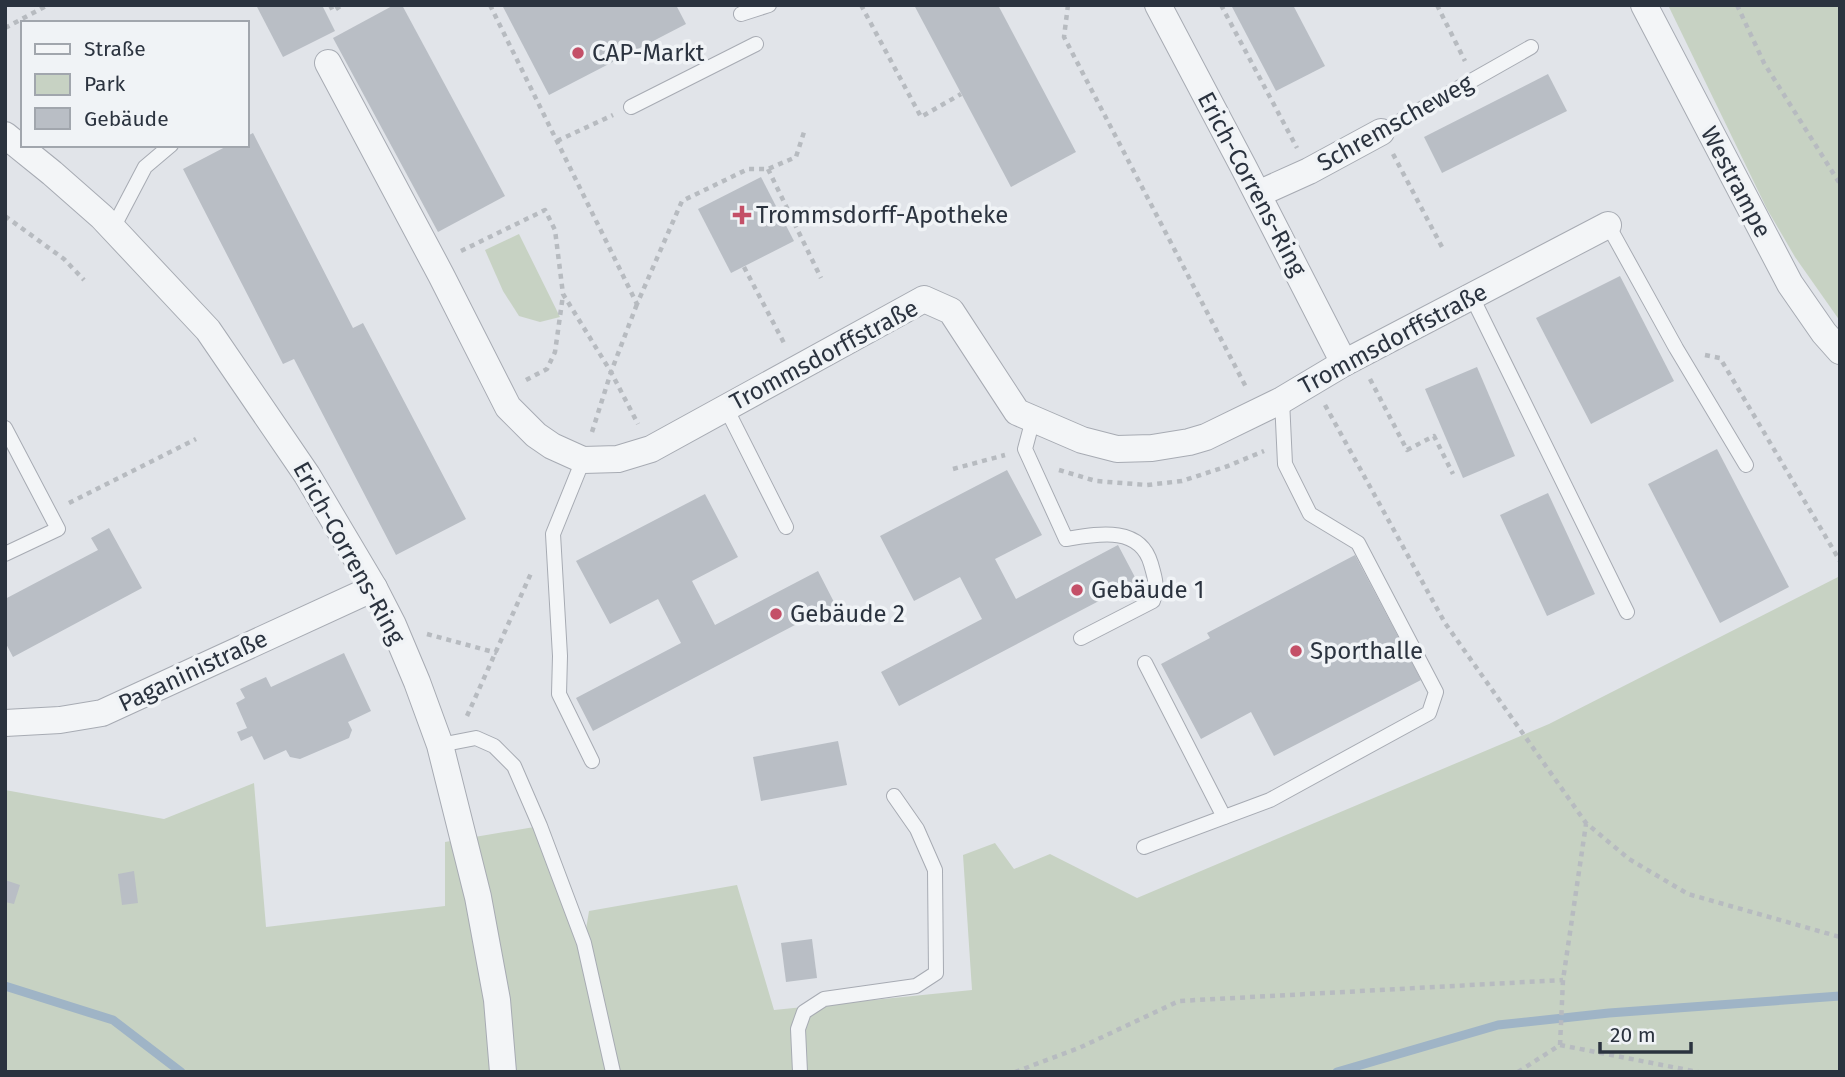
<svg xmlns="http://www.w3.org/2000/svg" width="1845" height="1077" font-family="'Fira Sans',sans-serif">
<rect width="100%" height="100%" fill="#e1e4e9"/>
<g fill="#c7d2c3">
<polygon points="1668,5 1840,5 1840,321 1795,257 1767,209"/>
<polygon points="519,234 560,317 540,322 519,316 503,291 485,250"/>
<polygon points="1840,576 1840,1072 5,1072 5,790 164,819 254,783 266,927 445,906 445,842 540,826 584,941 589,911 737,885 774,1010 972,990 963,855 995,843 1014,869 1050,854 1137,898 1549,724"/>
</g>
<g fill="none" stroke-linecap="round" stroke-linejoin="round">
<g stroke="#9fb4c6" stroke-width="9">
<polyline points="5,986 113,1020 181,1072"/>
<polyline points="1337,1072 1498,1025 1609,1013 1840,996"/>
</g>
</g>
<g fill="#b9bec5">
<polygon points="256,5 322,5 335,31 283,57"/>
<polygon points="394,5 402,5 505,196 438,232 333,38"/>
<polygon points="502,5 676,5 686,24 549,95"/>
<polygon points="914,5 998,5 1076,152 1011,187"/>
<polygon points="1231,5 1293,5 1325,66 1276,91"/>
<polygon points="1548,74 1567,111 1442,173 1424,137"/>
<polygon points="253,133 353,328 363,323 466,519 396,555 294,359 283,364 183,169 229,145 247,145 247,136"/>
<polygon points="761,177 794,241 731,273 698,209"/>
<polygon points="1620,276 1674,381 1591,424 1536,318"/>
<polygon points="1477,367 1515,456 1463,478 1425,389"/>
<polygon points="1717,449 1789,587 1720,623 1648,484"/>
<polygon points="1007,470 1042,535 995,559 1016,599 1118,545 1137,581 899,706 881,672 982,619 960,577 914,601 880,536"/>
<polygon points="1548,493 1595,594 1547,616 1500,515"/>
<polygon points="705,494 738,557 692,581 715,625 818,571 835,604 593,731 576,698 681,643 658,599 610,624 576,561"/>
<polygon points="109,528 142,588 13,657 5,642 5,599 98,550 91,538"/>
<polygon points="1355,555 1421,680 1274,756 1251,712 1201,739 1161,664 1210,638 1207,633"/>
<polygon points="344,653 371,711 348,722 352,730 349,738 300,759 290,757 286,750 264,760 252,736 241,741 237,732 247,728 236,703 245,698 240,689 266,677 271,687"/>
<polygon points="838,741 847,785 761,801 753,757"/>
<polygon points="134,871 138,903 122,905 118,874"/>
<polygon points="5,880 20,885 14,904 5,902"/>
<polygon points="812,939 817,978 786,982 781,943"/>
</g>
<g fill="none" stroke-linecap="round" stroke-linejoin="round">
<defs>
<g id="service">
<polyline points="741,14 769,5"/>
<polyline points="631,107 756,44"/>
<polyline points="1381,132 1531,47"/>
<polyline points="1608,225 1676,348 1746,465"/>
<polyline points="113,228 145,167 171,145"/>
<polyline points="1472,297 1627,612"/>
<polyline points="726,408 786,527"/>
<path d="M1033 419 1025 449 1066 539C1097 534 1140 525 1151 564 1156 581 1157 584 1153 601L1081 638"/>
<polyline points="5,428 58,529 5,554"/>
<polyline points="583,460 553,534 560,656 559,694 592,761"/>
<polyline points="1145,663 1224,817"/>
<polyline points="440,745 476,738 494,746 514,766 540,826 584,943 613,1072"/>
<polyline points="1144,847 1270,800 1429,713 1436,692 1358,543 1310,514 1285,464 1282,400"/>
<polyline points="800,1072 798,1029 804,1012 824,999 916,986 936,973 935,870 917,829 894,796"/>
</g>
<g id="minor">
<polyline points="1158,5 1243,166 1344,363"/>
<polyline points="1644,5 1790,284 1824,333 1840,351"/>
<polyline points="328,63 441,275 508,407 536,435 552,446 583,460 618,459 651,449 924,299 951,311 1017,412 1082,440 1117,449 1152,448 1189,442 1206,437 1282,400 1344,363 1608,225"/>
<polyline points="5,135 52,173 102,217 208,330 307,475 374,588 393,625 417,682 440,745 478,897 497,1000 503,1072"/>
<polyline points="1258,194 1309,171 1381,132"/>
<polyline points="5,723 60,720 102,713 374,588"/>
</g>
</defs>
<use href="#service" stroke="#a7abb3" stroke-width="16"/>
<use href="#minor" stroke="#a7abb3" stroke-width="28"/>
<g stroke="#b7bbc0" stroke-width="4.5" stroke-dasharray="5 5" stroke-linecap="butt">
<polyline points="330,5 333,11 342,5"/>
<polyline points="490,5 637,304 682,201 748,169 768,169 796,157 804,132"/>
<polyline points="861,5 921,117 961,94"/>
<polyline points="1068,5 1064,37 1247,389"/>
<polyline points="1221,5 1297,148"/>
<polyline points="1437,5 1465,61"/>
<polyline points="1737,5 1764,63 1840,184"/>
<polyline points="5,28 48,5"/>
<polyline points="557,141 613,115"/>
<polyline points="1393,154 1442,247"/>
<polyline points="768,169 821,278"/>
<polyline points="5,216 64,259 84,280"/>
<polyline points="461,251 545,210 555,230 563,294 611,372 638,424"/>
<polyline points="744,267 784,343"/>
<polyline points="1705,355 1720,358 1840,561"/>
<polyline points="1370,379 1407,450 1434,436 1453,474"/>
<polyline points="526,380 547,369 555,352 563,295"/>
<polyline points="1325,405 1445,623 1586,823 1629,859 1688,894 1840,937"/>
<polyline points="592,432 611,372 637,304"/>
<polyline points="953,469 1005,455"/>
<polyline points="1059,470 1096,481 1147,485 1182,481 1228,466 1264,451"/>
<polyline points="69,503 196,439"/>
<polyline points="427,634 497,653"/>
<polyline points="467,716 532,571"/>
<polyline points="1560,1045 1563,980 1586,824"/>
<polyline points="1015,1072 1079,1048 1179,1001 1563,980"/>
<polyline points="1518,1072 1560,1045 1698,1072"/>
</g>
<use href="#service" stroke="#f3f5f7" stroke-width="14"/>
<use href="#minor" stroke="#f3f5f7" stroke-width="26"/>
</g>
<g fill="#c45068" stroke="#f0f3f6" stroke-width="2.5">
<circle cx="578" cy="53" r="7"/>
<path d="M738.5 204.5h7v7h7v7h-7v7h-7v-7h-7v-7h7z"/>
<circle cx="1077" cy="590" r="7"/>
<circle cx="776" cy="614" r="7"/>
<circle cx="1296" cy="651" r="7"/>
</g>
<g text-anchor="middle" stroke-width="7" stroke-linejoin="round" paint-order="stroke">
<g font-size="24" fill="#2b333f" stroke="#f0f3f6" text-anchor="start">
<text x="592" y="61">CAP-Markt</text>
<text x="756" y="223">Trommsdorff-Apotheke</text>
<text x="1091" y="598">Gebäude 1</text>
<text x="790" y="622">Gebäude 2</text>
<text x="1310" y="659">Sporthalle</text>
</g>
<g font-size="24" fill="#2b333f" stroke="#f0f3f6">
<text transform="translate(1395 123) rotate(-29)" y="8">Schremscheweg</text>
<text transform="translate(1736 182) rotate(62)" y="8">Westrampe</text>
<text transform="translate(1252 184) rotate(62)" y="8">Erich-Correns-Ring</text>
<text transform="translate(1393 339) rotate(-28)" y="8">Trommsdorffstraße</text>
<text transform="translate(824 355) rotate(-28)" y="8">Trommsdorffstraße</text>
<text transform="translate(349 553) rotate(61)" y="8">Erich-Correns-Ring</text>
<text transform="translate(193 671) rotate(-25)" y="8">Paganinistraße</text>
</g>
</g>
<rect width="1845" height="1077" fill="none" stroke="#2b333f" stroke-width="14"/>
<rect x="21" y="21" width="228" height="126" fill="#f0f3f6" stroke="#a1a6ad" stroke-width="2"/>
<rect x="35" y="44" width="35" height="10" fill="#f3f5f7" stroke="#a1a6ad" stroke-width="2"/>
<text x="84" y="56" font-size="21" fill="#2b333f">Straße</text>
<rect x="35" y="74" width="35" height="21" fill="#c7d2c3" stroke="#a1a6ad" stroke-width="2"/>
<text x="84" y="91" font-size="21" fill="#2b333f">Park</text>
<rect x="35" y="108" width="35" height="21" fill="#b9bec5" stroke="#a1a6ad" stroke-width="2"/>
<text x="84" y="126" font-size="21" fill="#2b333f">Gebäude</text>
<path d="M1600 1042v10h91v-10" fill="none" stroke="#2b333f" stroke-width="3.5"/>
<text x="1610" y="1042" font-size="21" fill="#2b333f" stroke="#f0f3f6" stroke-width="5" paint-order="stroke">20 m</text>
</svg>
